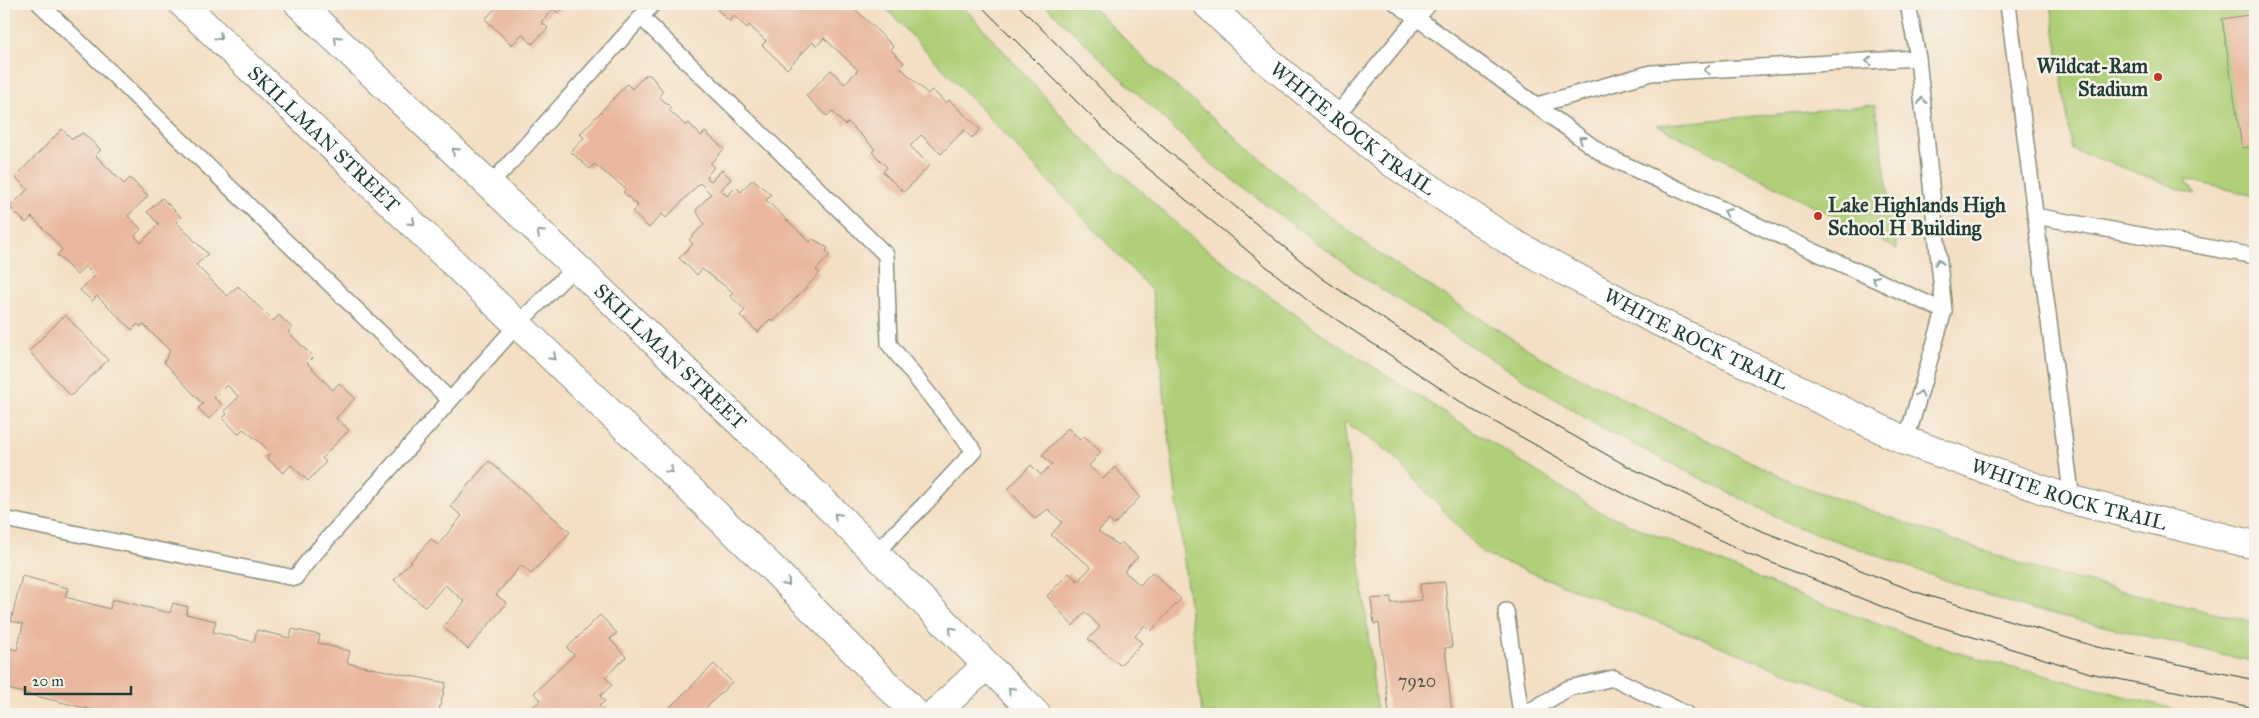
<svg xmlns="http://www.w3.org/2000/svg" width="2259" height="718" font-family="'IM FELL Great Primer',serif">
<rect width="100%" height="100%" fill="#f7f3e8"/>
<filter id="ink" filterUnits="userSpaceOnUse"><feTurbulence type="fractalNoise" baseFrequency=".02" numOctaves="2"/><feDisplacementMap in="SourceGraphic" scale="10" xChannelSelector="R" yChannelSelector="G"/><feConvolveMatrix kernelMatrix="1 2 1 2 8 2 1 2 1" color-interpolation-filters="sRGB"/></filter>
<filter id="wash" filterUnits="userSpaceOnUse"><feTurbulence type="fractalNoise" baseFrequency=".0096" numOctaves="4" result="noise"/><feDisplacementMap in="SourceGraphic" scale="20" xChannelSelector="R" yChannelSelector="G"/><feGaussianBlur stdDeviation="1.12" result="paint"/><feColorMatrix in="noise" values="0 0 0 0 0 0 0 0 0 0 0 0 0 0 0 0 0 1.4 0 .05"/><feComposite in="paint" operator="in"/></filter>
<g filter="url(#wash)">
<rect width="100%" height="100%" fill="#f3dfc3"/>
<g fill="#afd078" stroke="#678656">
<polygon points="882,4 961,4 1080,136 1198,243 1322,334 1598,511 1803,597 1955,652 2193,714 1895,714 1483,554 1392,454 1344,422 1377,714 1202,714 1152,291"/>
<polygon points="1044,4 1090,4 1144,59 1305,197 1376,252 1547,361 1794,483 2041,571 2255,623 2255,662 2015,605 1795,526 1601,428 1367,280 1210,163"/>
<polygon points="2051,4 2255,4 2255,196 2185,179 2196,195 2092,156 2072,150"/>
<polygon points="1875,105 1897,249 1657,125"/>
</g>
<g id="blocks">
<g fill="#e9b79d">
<polygon points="494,4 566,4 558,13 554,9 541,22 548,28 532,44 522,34 512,45 485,19 497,7"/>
<polygon points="712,4 842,4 847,8 851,5 893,46 890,49 904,63 900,67 928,94 932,90 946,103 949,100 980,129 972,138 964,130 941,154 921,135 910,146 930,165 904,192 883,172 887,167 872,152 875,149 848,122 845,125 832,111 827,116 806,96 831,70 844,84 858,70 824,38 817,46 813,42 787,69 762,45 766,41 749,25 747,28 734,16 729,21"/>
<polygon points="2255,14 2255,146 2242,148 2222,19"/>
<polygon points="645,75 650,75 663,91 659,96 671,108 669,110 686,126 689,123 701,136 705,132 724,149 710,164 714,167 706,177 711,181 722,170 731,179 721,190 727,196 736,187 741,192 753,179 771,195 766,200 810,242 813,239 828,248 826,251 830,255 816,270 820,273 773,322 770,319 758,332 740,316 745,310 730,296 733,292 702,269 697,275 679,258 693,244 689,240 704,224 696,210 711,194 700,183 666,218 662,214 649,228 632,212 638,206 623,192 626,189 594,164 590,169 571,152 584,138 580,134 627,84 632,89"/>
<polygon points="62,129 72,139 83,133 101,150 95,155 124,184 130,178 148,196 128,216 141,229 135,236 141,243 159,224 147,212 162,198 181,217 176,222 208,254 196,265 227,296 238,286 273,321 279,315 292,328 288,332 313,357 307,363 333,390 339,383 355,398 336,418 349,430 322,458 326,462 308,481 291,465 283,473 266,457 271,453 261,443 243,429 238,434 223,418 227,414 224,411 239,397 227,385 214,398 222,405 209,419 198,408 203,404 164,362 170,351 143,324 141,327 138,324 132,330 97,296 92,301 80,290 95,276 85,266 77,275 57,255 62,250 49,234 32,217 26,223 10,207 28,189 15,177"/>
<polygon points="65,315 108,360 71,396 29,351"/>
<polygon points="1068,428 1080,440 1084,436 1101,452 1089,466 1103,479 1115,467 1140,497 1114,525 1109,520 1098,531 1118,545 1121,542 1138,557 1124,571 1140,585 1152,572 1181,599 1151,631 1145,625 1135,636 1142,643 1120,665 1088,639 1100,627 1085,612 1073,626 1047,596 1069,573 1078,581 1091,567 1051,535 1062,522 1048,509 1035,519 1008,489 1031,465 1041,475 1052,464 1042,455"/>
<polygon points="489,461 570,532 531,574 521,565 496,595 507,603 468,649 443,627 465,602 445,585 425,607 394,580 431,539 438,545 462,516 450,506"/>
<polygon points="22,576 68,588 65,597 110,609 112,599 170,613 173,603 188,607 186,614 216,621 213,632 254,642 257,630 290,638 292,629 320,635 318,643 350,651 347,663 446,683 438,714 109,714 4,688 4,647 17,650 23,624 11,621"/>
<polygon points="1445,582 1452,647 1445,648 1452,714 1389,714 1379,623 1374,624 1371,599 1391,597 1391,603 1422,600 1420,584"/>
<polygon points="600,615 617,633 610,639 626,657 605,677 612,685 600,696 605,701 599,706 608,714 533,714 529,710 541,700 534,693 574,655 567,648"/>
<polygon points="714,664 732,682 700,714 663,714"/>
</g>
</g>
</g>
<g filter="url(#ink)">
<use href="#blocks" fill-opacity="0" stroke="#898e7c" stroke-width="1"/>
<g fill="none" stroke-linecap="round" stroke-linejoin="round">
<defs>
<g id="service">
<polyline points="40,4 450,400"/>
<polyline points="1397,4 1417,18 1429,4"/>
<polyline points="1908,4 1918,58 1944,311"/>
<polyline points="2008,4 2072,500"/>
<polyline points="641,17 886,255 889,344 974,451 924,505 875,553"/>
<polyline points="1537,105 1651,73 1918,58"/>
<polyline points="1335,117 1417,18 1604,155 1944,311 1906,441"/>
<polyline points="490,185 653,4"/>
<polyline points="2035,216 2255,256"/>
<polyline points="4,519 295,578 308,561 518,324 575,267"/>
<polyline points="1506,611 1521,714"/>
<polyline points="1525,714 1569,688 1614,678 1686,714"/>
</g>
<g id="tertiary">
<path id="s1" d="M1207 4 1265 59 1391 162 1511 242 1653 319 1906 441 2072 500 2255 545"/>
</g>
<g id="secondary">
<path id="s2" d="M183 4 772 568 916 714"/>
<path id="s3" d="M299 4 830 508 1036 714"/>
<polyline points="934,714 987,665"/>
</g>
</defs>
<use href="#service" stroke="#898e7c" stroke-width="18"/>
<use href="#tertiary" stroke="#898e7c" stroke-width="30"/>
<use href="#secondary" stroke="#898e7c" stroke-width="30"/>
<use href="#service" stroke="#fff" stroke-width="15"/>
<use href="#tertiary" stroke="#fff" stroke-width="28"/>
<use href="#secondary" stroke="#fff" stroke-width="28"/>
<g stroke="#1f3d34" stroke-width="1">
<polyline points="979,4 1121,146 1307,300 1470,408 1612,488 1747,553 1908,617 2090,673 2255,708"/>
<polyline points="1017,4 1139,127 1323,279 1484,385 1625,465 1757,529 1916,592 2097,647 2255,680"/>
</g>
</g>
<defs><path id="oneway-chevron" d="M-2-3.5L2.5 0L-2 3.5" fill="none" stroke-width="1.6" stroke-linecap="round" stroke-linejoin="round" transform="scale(1.25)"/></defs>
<g stroke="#8f9e9a">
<use href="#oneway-chevron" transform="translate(219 37) rotate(44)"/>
<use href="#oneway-chevron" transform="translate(337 39) rotate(-136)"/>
<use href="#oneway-chevron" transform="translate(1869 61) rotate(177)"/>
<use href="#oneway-chevron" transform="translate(1707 70) rotate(177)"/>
<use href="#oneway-chevron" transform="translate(1922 101) rotate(-96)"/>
<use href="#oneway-chevron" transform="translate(1582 139) rotate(-144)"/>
<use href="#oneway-chevron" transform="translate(455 151) rotate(-136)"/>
<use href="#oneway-chevron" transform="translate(1727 212) rotate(-155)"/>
<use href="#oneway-chevron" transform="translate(412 222) rotate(44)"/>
<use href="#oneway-chevron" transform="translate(540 233) rotate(-136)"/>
<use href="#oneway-chevron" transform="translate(1939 262) rotate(-96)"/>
<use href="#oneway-chevron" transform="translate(1875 279) rotate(-155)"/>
<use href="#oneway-chevron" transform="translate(553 357) rotate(44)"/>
<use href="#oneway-chevron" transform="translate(1920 394) rotate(-74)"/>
<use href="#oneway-chevron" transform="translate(670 470) rotate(44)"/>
<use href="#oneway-chevron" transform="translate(837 516) rotate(-135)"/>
<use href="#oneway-chevron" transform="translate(787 583) rotate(46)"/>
<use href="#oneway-chevron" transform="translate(952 630) rotate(-135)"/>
<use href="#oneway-chevron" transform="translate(1011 690) rotate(-135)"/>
</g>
</g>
<g fill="#c8321e" stroke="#f7f3e8" stroke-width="2">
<circle cx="2158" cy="77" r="5"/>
<circle cx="1818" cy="216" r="5"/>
</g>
<g text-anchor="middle" stroke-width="5" stroke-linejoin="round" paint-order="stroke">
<g font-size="18" fill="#525c4e">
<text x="1417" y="687">7920</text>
</g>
<g font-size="20" font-weight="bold" fill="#1f3d34" stroke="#f7f3e8" text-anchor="end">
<text x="2148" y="73">Wildcat-Ram<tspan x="2148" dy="23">Stadium</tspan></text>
<text x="1828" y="212" text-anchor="start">Lake Highlands High<tspan x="1828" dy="23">School H Building</tspan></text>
</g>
<g font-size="20" fill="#1f3d34" stroke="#f7f3e8">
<text dy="7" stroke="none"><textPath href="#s1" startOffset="192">WHITE ROCK TRAIL</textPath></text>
<text dy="7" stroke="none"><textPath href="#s2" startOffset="195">SKILLMAN STREET</textPath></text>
<text dy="7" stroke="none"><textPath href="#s1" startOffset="596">WHITE ROCK TRAIL</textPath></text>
<text dy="7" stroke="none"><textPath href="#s3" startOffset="512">SKILLMAN STREET</textPath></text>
<text dy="7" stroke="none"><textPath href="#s1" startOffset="1001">WHITE ROCK TRAIL</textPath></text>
</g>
</g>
<rect width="2259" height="718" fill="none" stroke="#f7f3e8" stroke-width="20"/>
<path d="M25 686v8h106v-8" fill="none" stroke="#1f3d34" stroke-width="2.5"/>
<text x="32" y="686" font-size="15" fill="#1f3d34" stroke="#f7f3e8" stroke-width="4" paint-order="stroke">20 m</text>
</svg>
